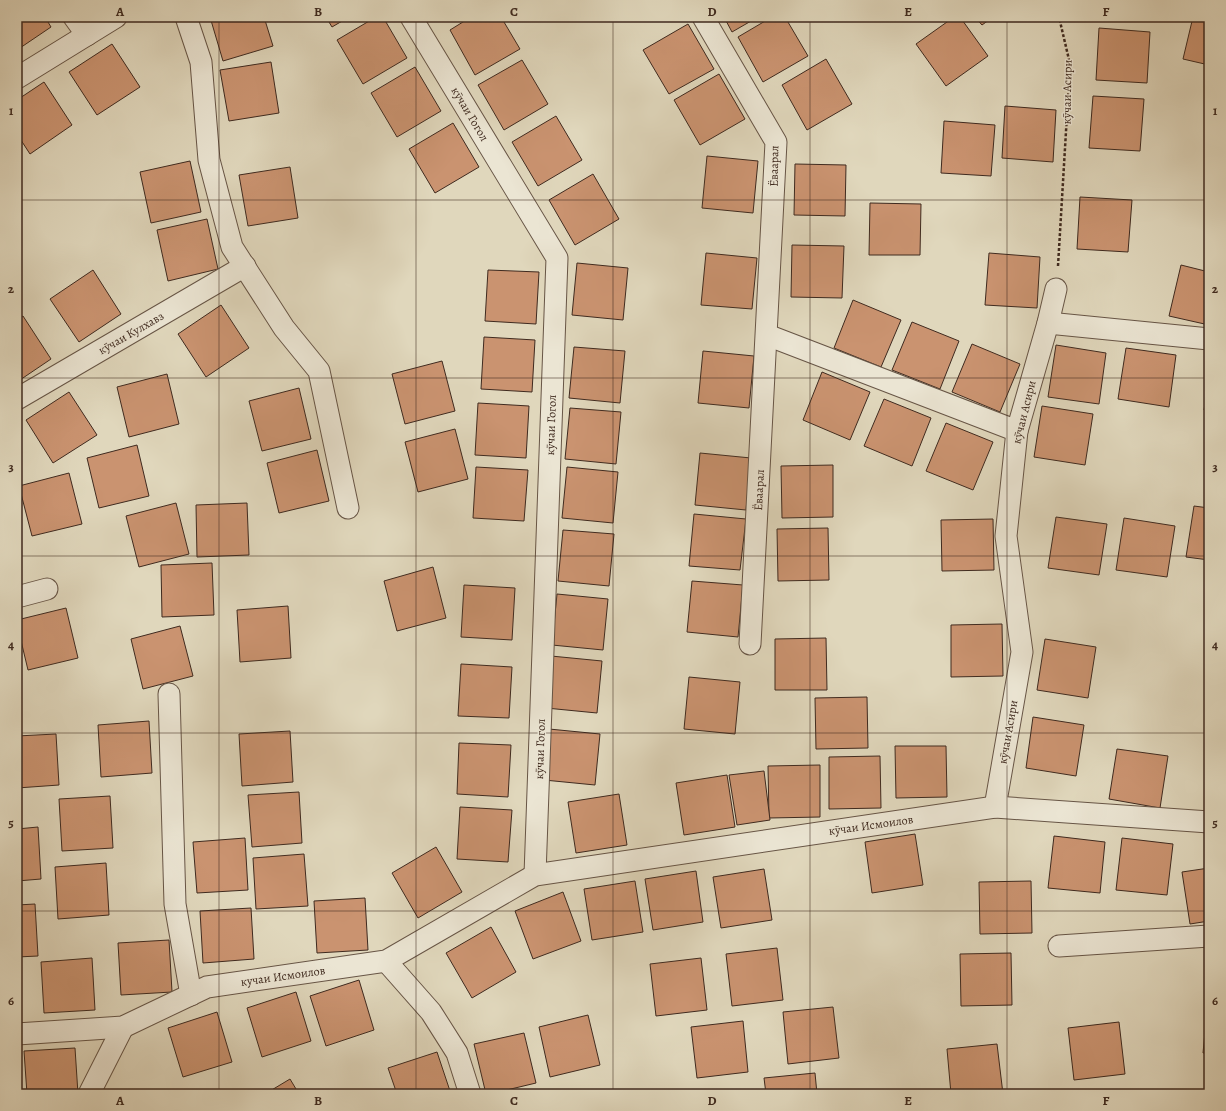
<svg xmlns="http://www.w3.org/2000/svg" width="1226" height="1111" font-family="Alegreya,serif">
<rect width="100%" height="100%" fill="#e0d7bc"/>
<filter id="stains"><feTurbulence type="fractalNoise" baseFrequency=".005" numOctaves="4"/><feColorMatrix values="0 0 0 0 .2 0 0 0 0 .09 0 0 0 0 .02 0 0 0 .5 -.17"/></filter>
<radialGradient id="worn" r=".72"><stop offset=".6" stop-color="#630" stop-opacity="0"/><stop offset="1" stop-color="#630" stop-opacity=".3"/></radialGradient>
<g fill="#ca9370" stroke="#3f2a1f">
<polygon points="17,17 45,17 51,27 17,50"/>
<polygon points="210,17 264,17 273,46 223,61"/>
<polygon points="326,17 349,17 332,27"/>
<polygon points="376,17 383,17 407,58 363,84 337,40"/>
<polygon points="471,17 501,17 520,49 475,75 450,30"/>
<polygon points="724,17 758,17 732,32"/>
<polygon points="772,17 785,17 808,56 763,82 738,37"/>
<polygon points="954,17 960,17 988,56 946,86 916,44"/>
<polygon points="975,17 993,17 982,25"/>
<polygon points="1193,17 1209,17 1209,65 1183,59"/>
<polygon points="688,24 714,69 669,94 643,50"/>
<polygon points="1099,28 1150,32 1147,83 1096,80"/>
<polygon points="112,44 140,87 97,115 69,72"/>
<polygon points="826,59 852,104 807,130 782,85"/>
<polygon points="522,60 548,104 504,130 478,85"/>
<polygon points="271,62 279,113 229,121 220,70"/>
<polygon points="415,67 441,111 397,137 371,93"/>
<polygon points="719,74 745,119 700,145 674,100"/>
<polygon points="44,82 72,125 30,154 17,134 17,100"/>
<polygon points="1093,96 1144,99 1140,151 1089,148"/>
<polygon points="1005,106 1056,110 1053,162 1002,158"/>
<polygon points="556,116 582,160 538,186 512,142"/>
<polygon points="944,121 995,125 991,176 941,173"/>
<polygon points="453,123 479,167 435,193 409,149"/>
<polygon points="707,156 758,161 753,213 702,208"/>
<polygon points="190,161 201,212 151,223 140,172"/>
<polygon points="795,164 846,165 845,216 794,215"/>
<polygon points="290,167 298,218 248,226 239,175"/>
<polygon points="593,174 619,219 575,245 549,200"/>
<polygon points="1080,197 1132,200 1128,252 1077,249"/>
<polygon points="870,203 921,204 920,255 869,255"/>
<polygon points="207,219 218,269 168,281 157,230"/>
<polygon points="792,245 844,246 842,298 791,297"/>
<polygon points="706,253 757,258 752,309 701,305"/>
<polygon points="989,253 1040,257 1037,308 985,305"/>
<polygon points="577,263 628,268 623,320 572,315"/>
<polygon points="1181,265 1209,272 1209,325 1169,316"/>
<polygon points="93,270 121,314 79,342 50,299"/>
<polygon points="488,270 539,272 536,324 485,321"/>
<polygon points="853,300 901,320 881,367 834,348"/>
<polygon points="221,305 249,348 206,377 178,334"/>
<polygon points="23,316 51,359 17,382 17,319"/>
<polygon points="912,322 959,341 940,389 892,370"/>
<polygon points="484,337 535,340 532,392 481,389"/>
<polygon points="972,344 1020,364 1000,412 952,392"/>
<polygon points="1056,345 1106,353 1099,404 1048,397"/>
<polygon points="574,347 625,351 620,403 569,398"/>
<polygon points="1126,348 1176,355 1169,407 1118,399"/>
<polygon points="703,351 754,356 749,408 698,403"/>
<polygon points="442,361 455,411 405,424 392,374"/>
<polygon points="822,372 870,392 850,440 803,420"/>
<polygon points="167,374 179,424 129,437 117,387"/>
<polygon points="1209,377 1209,410 1204,410"/>
<polygon points="299,388 311,439 262,451 249,401"/>
<polygon points="69,392 97,435 53,463 26,420"/>
<polygon points="884,399 931,418 912,466 864,446"/>
<polygon points="478,403 529,406 526,458 475,455"/>
<polygon points="1042,406 1093,414 1085,465 1034,457"/>
<polygon points="570,408 621,412 616,464 565,459"/>
<polygon points="946,423 993,442 973,490 926,471"/>
<polygon points="455,429 468,479 418,492 405,442"/>
<polygon points="137,445 149,496 99,508 87,458"/>
<polygon points="317,450 329,501 279,513 267,463"/>
<polygon points="700,453 751,458 746,510 695,505"/>
<polygon points="833,465 833,517 782,518 781,466"/>
<polygon points="476,467 528,470 524,521 473,518"/>
<polygon points="567,467 618,472 613,523 562,518"/>
<polygon points="69,473 82,524 32,536 19,486"/>
<polygon points="176,503 189,554 139,567 126,516"/>
<polygon points="247,503 249,555 197,557 196,505"/>
<polygon points="1194,506 1209,508 1209,560 1186,557"/>
<polygon points="694,514 746,519 740,570 689,566"/>
<polygon points="1056,517 1107,524 1099,575 1048,568"/>
<polygon points="1124,518 1175,526 1167,577 1116,570"/>
<polygon points="993,519 994,570 942,571 941,520"/>
<polygon points="828,528 829,580 778,581 777,529"/>
<polygon points="563,530 614,534 609,586 558,581"/>
<polygon points="212,563 214,615 162,617 161,565"/>
<polygon points="433,567 446,618 397,631 384,581"/>
<polygon points="692,581 743,585 738,637 687,632"/>
<polygon points="464,585 515,588 512,640 461,637"/>
<polygon points="557,594 608,599 603,650 552,645"/>
<polygon points="288,606 291,658 240,662 237,610"/>
<polygon points="66,608 78,658 28,670 17,624 17,620"/>
<polygon points="1002,624 1003,676 951,677 951,625"/>
<polygon points="180,626 193,676 143,689 131,639"/>
<polygon points="826,638 827,690 775,690 775,639"/>
<polygon points="1045,639 1096,647 1088,698 1037,690"/>
<polygon points="551,656 602,661 597,713 546,708"/>
<polygon points="461,664 512,667 509,718 458,716"/>
<polygon points="689,677 740,682 735,734 684,729"/>
<polygon points="867,697 868,748 816,749 815,698"/>
<polygon points="1033,717 1084,725 1076,776 1026,768"/>
<polygon points="149,721 152,773 101,777 98,725"/>
<polygon points="549,729 600,734 595,785 544,780"/>
<polygon points="290,731 293,782 242,786 239,734"/>
<polygon points="56,734 59,785 17,788 17,736"/>
<polygon points="459,743 511,745 508,797 457,794"/>
<polygon points="895,746 946,746 947,797 896,798"/>
<polygon points="1117,749 1168,756 1160,808 1109,799"/>
<polygon points="880,756 881,808 829,809 829,757"/>
<polygon points="820,765 820,817 769,818 768,766"/>
<polygon points="764,771 770,820 737,825 729,775"/>
<polygon points="727,775 735,827 684,835 676,783"/>
<polygon points="299,792 302,843 252,847 248,795"/>
<polygon points="619,794 627,845 576,853 568,802"/>
<polygon points="110,796 113,848 62,851 59,799"/>
<polygon points="460,807 512,810 508,862 457,859"/>
<polygon points="38,827 41,879 17,881 17,829"/>
<polygon points="915,834 923,885 872,893 865,842"/>
<polygon points="1054,836 1105,842 1100,893 1048,888"/>
<polygon points="245,838 248,890 197,893 193,842"/>
<polygon points="1122,838 1173,844 1167,895 1116,890"/>
<polygon points="436,847 462,892 418,918 392,873"/>
<polygon points="304,854 308,906 256,909 253,858"/>
<polygon points="106,863 109,915 58,919 55,867"/>
<polygon points="1209,868 1209,921 1190,924 1182,872"/>
<polygon points="764,869 772,920 721,928 713,877"/>
<polygon points="696,871 703,922 653,930 645,879"/>
<polygon points="635,881 643,932 592,940 584,889"/>
<polygon points="1031,881 1032,933 980,934 979,882"/>
<polygon points="563,892 581,941 533,959 515,911"/>
<polygon points="365,898 368,950 317,953 314,901"/>
<polygon points="35,904 38,956 17,957 17,905"/>
<polygon points="251,908 254,959 203,963 200,911"/>
<polygon points="491,927 516,972 472,998 446,953"/>
<polygon points="169,940 172,992 121,995 118,943"/>
<polygon points="777,948 783,1000 732,1006 726,954"/>
<polygon points="1011,953 1012,1005 961,1006 960,954"/>
<polygon points="92,958 95,1010 44,1013 41,962"/>
<polygon points="701,958 707,1010 656,1016 650,964"/>
<polygon points="359,980 374,1030 326,1046 310,996"/>
<polygon points="296,992 311,1041 262,1057 247,1008"/>
<polygon points="1208,1001 1209,1001 1209,1053 1203,1053"/>
<polygon points="833,1007 839,1058 788,1064 783,1012"/>
<polygon points="217,1012 232,1062 183,1077 168,1028"/>
<polygon points="588,1015 600,1065 550,1077 539,1027"/>
<polygon points="743,1021 748,1072 697,1078 691,1027"/>
<polygon points="1119,1022 1125,1074 1074,1080 1068,1028"/>
<polygon points="524,1033 536,1083 490,1094 486,1094 474,1044"/>
<polygon points="997,1044 1003,1094 951,1094 947,1049"/>
<polygon points="75,1048 78,1094 27,1094 24,1051"/>
<polygon points="437,1052 451,1094 397,1094 388,1068"/>
<polygon points="815,1073 817,1094 766,1094 764,1078"/>
<polygon points="290,1079 299,1094 265,1094"/>
</g>
<g fill="none" stroke-linecap="round" stroke-linejoin="round">
<defs>
<g id="minor">
<polyline points="74,17 87,35"/>
<polyline points="186,17 201,62 209,160 232,247 284,328 319,371 348,508"/>
<polyline points="411,17 557,258 535,875"/>
<polyline points="703,17 776,142 750,644"/>
<polyline points="17,78 116,17"/>
<polyline points="1048,323 1209,339"/>
<polyline points="767,335 1017,431"/>
<polyline points="17,399 245,266"/>
<polyline points="17,597 47,589"/>
<polyline points="169,694 175,904 191,995"/>
<polyline points="995,807 1022,652 1006,536 1017,431 1048,323 1056,289"/>
<polyline points="1059,946 1209,936"/>
<polyline points="386,961 431,1012 457,1053 470,1094"/>
<polyline points="17,1034 123,1027 207,987 386,961 535,875 995,807 1209,822"/>
<polyline points="89,1094 123,1027"/>
</g>
</defs>
<use href="#minor" stroke="#675546" stroke-width="23"/>
<polyline stroke="#3f2a1f" stroke-width="2.5" stroke-dasharray="3 2" stroke-linecap="butt" points="1058,266 1070,64 1059,17"/>
<use href="#minor" stroke="#ebe5d3" stroke-width="21"/>
</g>
<path fill="none" stroke="#3f2a1f" stroke-width="1" stroke-opacity="0.55" d="M219 17V1094M416 17V1094M613 17V1094M810 17V1094M1007 17V1094M17 200H1209M17 378H1209M17 556H1209M17 733H1209M17 911H1209"/>
<g text-anchor="middle" stroke-width="3" stroke-linejoin="round" paint-order="stroke">
<g font-size="12" fill="#3f2a1f" stroke="#ebe5d3">
<text transform="translate(1067 92) rotate(-89)" y="4">кӯчаи Асири</text>
<text transform="translate(470 114) rotate(59)" y="4">кӯчаи Гогол</text>
<text transform="translate(774 166) rotate(-89)" y="4">Ёваарал</text>
<text transform="translate(131 333) rotate(-30)" y="4">кӯчаи Кулхавз</text>
<text transform="translate(1024 412) rotate(-76)" y="4">кӯчаи Асири</text>
<text transform="translate(551 425) rotate(-88)" y="4">кӯчаи Гогол</text>
<text transform="translate(759 490) rotate(-87)" y="4">Ёваарал</text>
<text transform="translate(1008 732) rotate(-80)" y="4">кӯчаи Асири</text>
<text transform="translate(540 749) rotate(-88)" y="4">кӯчаи Гогол</text>
<text transform="translate(871 825) rotate(-8)" y="4">кӯчаи Исмоилов</text>
<text transform="translate(283 976) rotate(-8)" y="4">кучаи Исмоилов</text>
</g>
</g>
<rect width="1226" height="1111" fill="none" stroke="#e0d7bc" stroke-width="44"/>
<rect x="22" y="22" width="1182" height="1067" fill="none" stroke="#3f2a1f" stroke-width="1.5"/>
<g font-size="13" text-anchor="middle" font-weight="bold" fill="#3f2a1f">
<text x="120" y="16">A</text>
<text x="318" y="16">B</text>
<text x="514" y="16">C</text>
<text x="712" y="16">D</text>
<text x="908" y="16">E</text>
<text x="1106" y="16">F</text>
<text x="11" y="115">1</text>
<text x="1215" y="115">1</text>
<text x="11" y="293">2</text>
<text x="1215" y="293">2</text>
<text x="11" y="471">3</text>
<text x="1215" y="471">3</text>
<text x="11" y="649">4</text>
<text x="1215" y="649">4</text>
<text x="11" y="827">5</text>
<text x="1215" y="827">5</text>
<text x="11" y="1005">6</text>
<text x="1215" y="1005">6</text>
<text x="120" y="1105">A</text>
<text x="318" y="1105">B</text>
<text x="514" y="1105">C</text>
<text x="712" y="1105">D</text>
<text x="908" y="1105">E</text>
<text x="1106" y="1105">F</text>
</g>
<rect width="100%" height="100%" filter="url(#stains)"/>
<rect width="100%" height="100%" fill="url(#worn)"/>
</svg>
